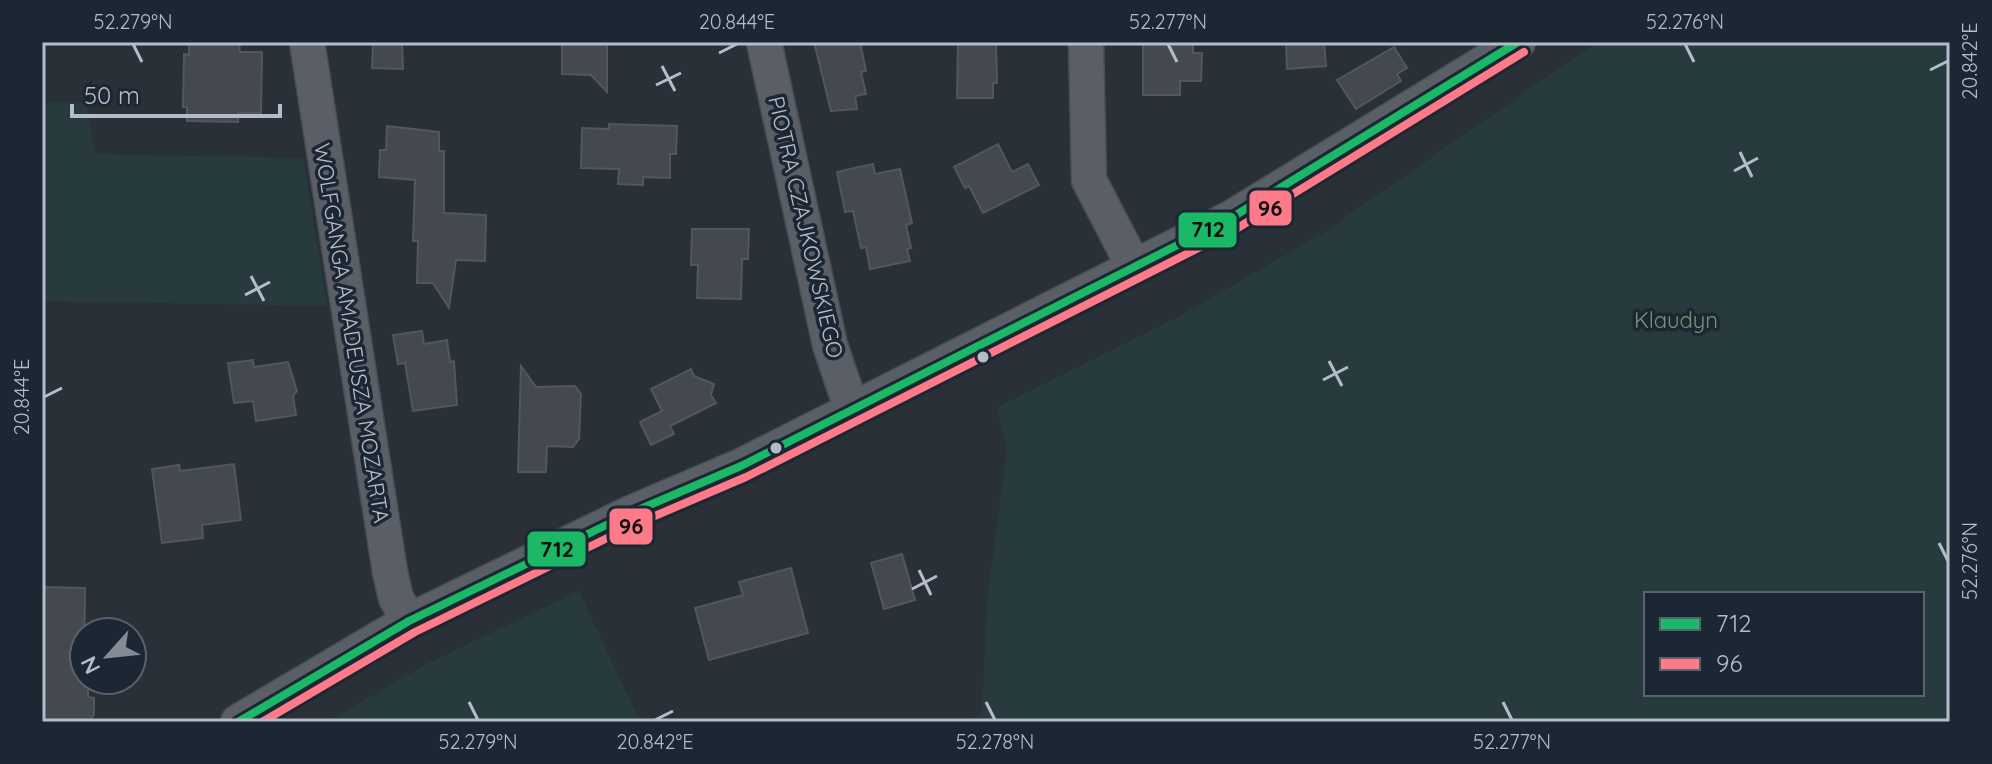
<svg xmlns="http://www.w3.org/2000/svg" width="1992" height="764" font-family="Quicksand,sans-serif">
<rect width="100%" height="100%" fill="#2a3038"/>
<g fill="#273a3e" fill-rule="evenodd">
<path d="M1597 42H1950V722H966L982 713 987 603 1007 448 997 407 1178 317 1323 233ZM1646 594H1922V694H1646Z"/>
<polygon points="42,102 86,103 95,154 303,158 327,306 42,301"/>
<polygon points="579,591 640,722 327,722 426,664"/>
</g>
<g fill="#444950" stroke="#52575f" stroke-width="2">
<polygon points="189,42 239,42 240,52 262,52 261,113 238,113 238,122 187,121 187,107 183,107 184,54 189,55"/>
<polygon points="373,42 402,42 403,69 372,68"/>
<polygon points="562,42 607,42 607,92 591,75 562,74"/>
<polygon points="814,42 860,42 866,71 861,72 866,94 855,96 857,109 831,111"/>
<polygon points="958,42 996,42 997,83 993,83 993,98 957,98"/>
<polygon points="1143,42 1193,42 1193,53 1202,53 1201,81 1180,81 1180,95 1143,95"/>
<polygon points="1286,42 1324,42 1326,66 1287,69"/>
<polygon points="1394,47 1407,68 1397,74 1401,81 1356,109 1337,80"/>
<polygon points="609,124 677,126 676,154 670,154 670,178 643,177 643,185 618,184 619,169 581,168 582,128 609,129"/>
<polygon points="387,126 439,132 439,151 444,151 444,213 486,215 485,261 456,260 449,308 433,283 417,283 418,241 413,241 415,180 379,177 380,150 386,150"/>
<polygon points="998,144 1012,172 1028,164 1039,185 983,213 969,186 965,188 954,167"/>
<polygon points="873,164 875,174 900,169 912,223 906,225 911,248 907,249 910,261 870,269 866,247 861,248 853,211 845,212 837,172"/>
<polygon points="692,229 749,229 748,259 742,259 741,299 697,298 698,265 691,265"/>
<polygon points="422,331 424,344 447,340 450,362 454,361 457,405 413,411 405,363 398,364 393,335"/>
<polygon points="253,360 254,367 288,362 297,391 293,396 296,415 256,421 253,401 234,403 228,363"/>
<polygon points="521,366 536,387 575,386 581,394 579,439 573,447 547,446 546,472 518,472"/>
<polygon points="691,369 694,376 714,384 711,395 716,403 670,426 674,434 651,445 640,422 662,411 651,389"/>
<polygon points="234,464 241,520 202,525 203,538 162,543 152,469 179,465 180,471"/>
<polygon points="902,554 915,600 884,609 871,563"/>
<polygon points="791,568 808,633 709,660 695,608 743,595 739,582"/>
<polygon points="42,587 85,588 84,680 88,680 88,697 94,698 94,715 88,722 43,720"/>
</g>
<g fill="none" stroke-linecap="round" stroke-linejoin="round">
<defs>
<g id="minor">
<polyline points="307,42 390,572 396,598 409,621"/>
<polyline points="764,42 830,345 852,410"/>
<polyline points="1086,42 1089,180 1134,267"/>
<polyline points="238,722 409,621 631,513 741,466 1231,218 1518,42"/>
</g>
</defs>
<use href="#minor" stroke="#484c53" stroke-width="37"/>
<use href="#minor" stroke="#5a5e66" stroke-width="34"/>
<defs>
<polyline id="bus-1" points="238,722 409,621 631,513 741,466 1231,218 1518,42"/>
<polyline id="bus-2" points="262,722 415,632 636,524 746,477 1236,229 1524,52"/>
</defs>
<use href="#bus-1" stroke="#1d2633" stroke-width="14"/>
<use href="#bus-2" stroke="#1d2633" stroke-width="14"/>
<use href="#bus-1" stroke="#1ab867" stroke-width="8"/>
<use href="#bus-2" stroke="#fd7a89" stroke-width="8"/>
</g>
<path fill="none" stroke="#b4bcc9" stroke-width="3" d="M133 44 142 62M1168 44 1177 62M1685 44 1694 62M719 53 737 44M662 66 675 91M1930 70 1948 61M656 85 681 73M1740 152 1752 177M1734 171 1758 158M251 276 264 301M245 295 270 282M1329 361 1342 386M1323 380 1348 367M44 397 62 388M1939 543 1948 561M919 570 931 595M912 589 937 576M469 702 478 720M986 702 995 720M1503 702 1512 720M655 720 673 711"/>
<g fill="#b4bcc9" stroke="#1d2633" stroke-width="3">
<circle cx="983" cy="357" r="7"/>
<circle cx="776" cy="448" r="7"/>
</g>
<g text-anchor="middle" stroke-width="7" stroke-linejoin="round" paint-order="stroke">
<g font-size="22" fill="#b4bcc9" stroke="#1d2633">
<text transform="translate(806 227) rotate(77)" y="8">PIOTRA CZAJKOWSKIEGO</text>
<text transform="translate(352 333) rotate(81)" y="8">WOLFGANGA AMADEUSZA MOZARTA</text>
</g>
<g font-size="22" fill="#6b9a76" stroke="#1d2633">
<text x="1676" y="328">Klaudyn</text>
</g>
</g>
<g stroke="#1d2633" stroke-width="3">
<rect x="1248" y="189" width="45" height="38" rx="8" fill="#fd7a89"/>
<rect x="1177" y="211" width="61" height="38" rx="8" fill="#1ab867"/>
<rect x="608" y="507" width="46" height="39" rx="8" fill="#fd7a89"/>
<rect x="526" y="530" width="61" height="38" rx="8" fill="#1ab867"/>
</g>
<g font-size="22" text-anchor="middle" font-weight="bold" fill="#111">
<text x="1270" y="216">96</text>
<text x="1208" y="237">712</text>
<text x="631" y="534">96</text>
<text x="557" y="557">712</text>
</g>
<rect width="1992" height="764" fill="none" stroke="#1d2633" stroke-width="88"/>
<rect x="1644" y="592" width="280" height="104" fill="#1d2633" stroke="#59626f" stroke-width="2"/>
<rect x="1660" y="618" width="40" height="12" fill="#1ab867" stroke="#59626f" stroke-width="2"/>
<text x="1716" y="632" font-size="24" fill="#b4bcc9">712</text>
<rect x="1660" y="658" width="40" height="12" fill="#fd7a89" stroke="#59626f" stroke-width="2"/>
<text x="1716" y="672" font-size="24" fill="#b4bcc9">96</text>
<g transform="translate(108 656) rotate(243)"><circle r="38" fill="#1d2633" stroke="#59626f" stroke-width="2"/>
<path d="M0-6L14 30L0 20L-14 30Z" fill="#848b96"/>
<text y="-12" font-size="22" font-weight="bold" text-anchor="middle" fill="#b4bcc9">N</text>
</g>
<path d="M72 104v12h208v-12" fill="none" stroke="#b4bcc9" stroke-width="4"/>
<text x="84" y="104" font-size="24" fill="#b4bcc9" stroke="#1d2633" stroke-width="6" paint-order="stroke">50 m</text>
<rect x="44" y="44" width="1904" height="676" fill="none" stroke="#b4bcc9" stroke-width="3"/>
<g font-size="20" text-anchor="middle" fill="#b4bcc9">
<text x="133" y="29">52.279°N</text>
<text x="737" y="29">20.844°E</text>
<text x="1168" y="29">52.277°N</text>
<text x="1685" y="29">52.276°N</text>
<text transform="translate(1970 61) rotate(-90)" y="7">20.842°E</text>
<text transform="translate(22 397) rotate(-90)" y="7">20.844°E</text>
<text transform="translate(1970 561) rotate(-90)" y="7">52.276°N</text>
<text x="478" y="749">52.279°N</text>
<text x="655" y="749">20.842°E</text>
<text x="995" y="749">52.278°N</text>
<text x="1512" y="749">52.277°N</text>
</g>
</svg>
